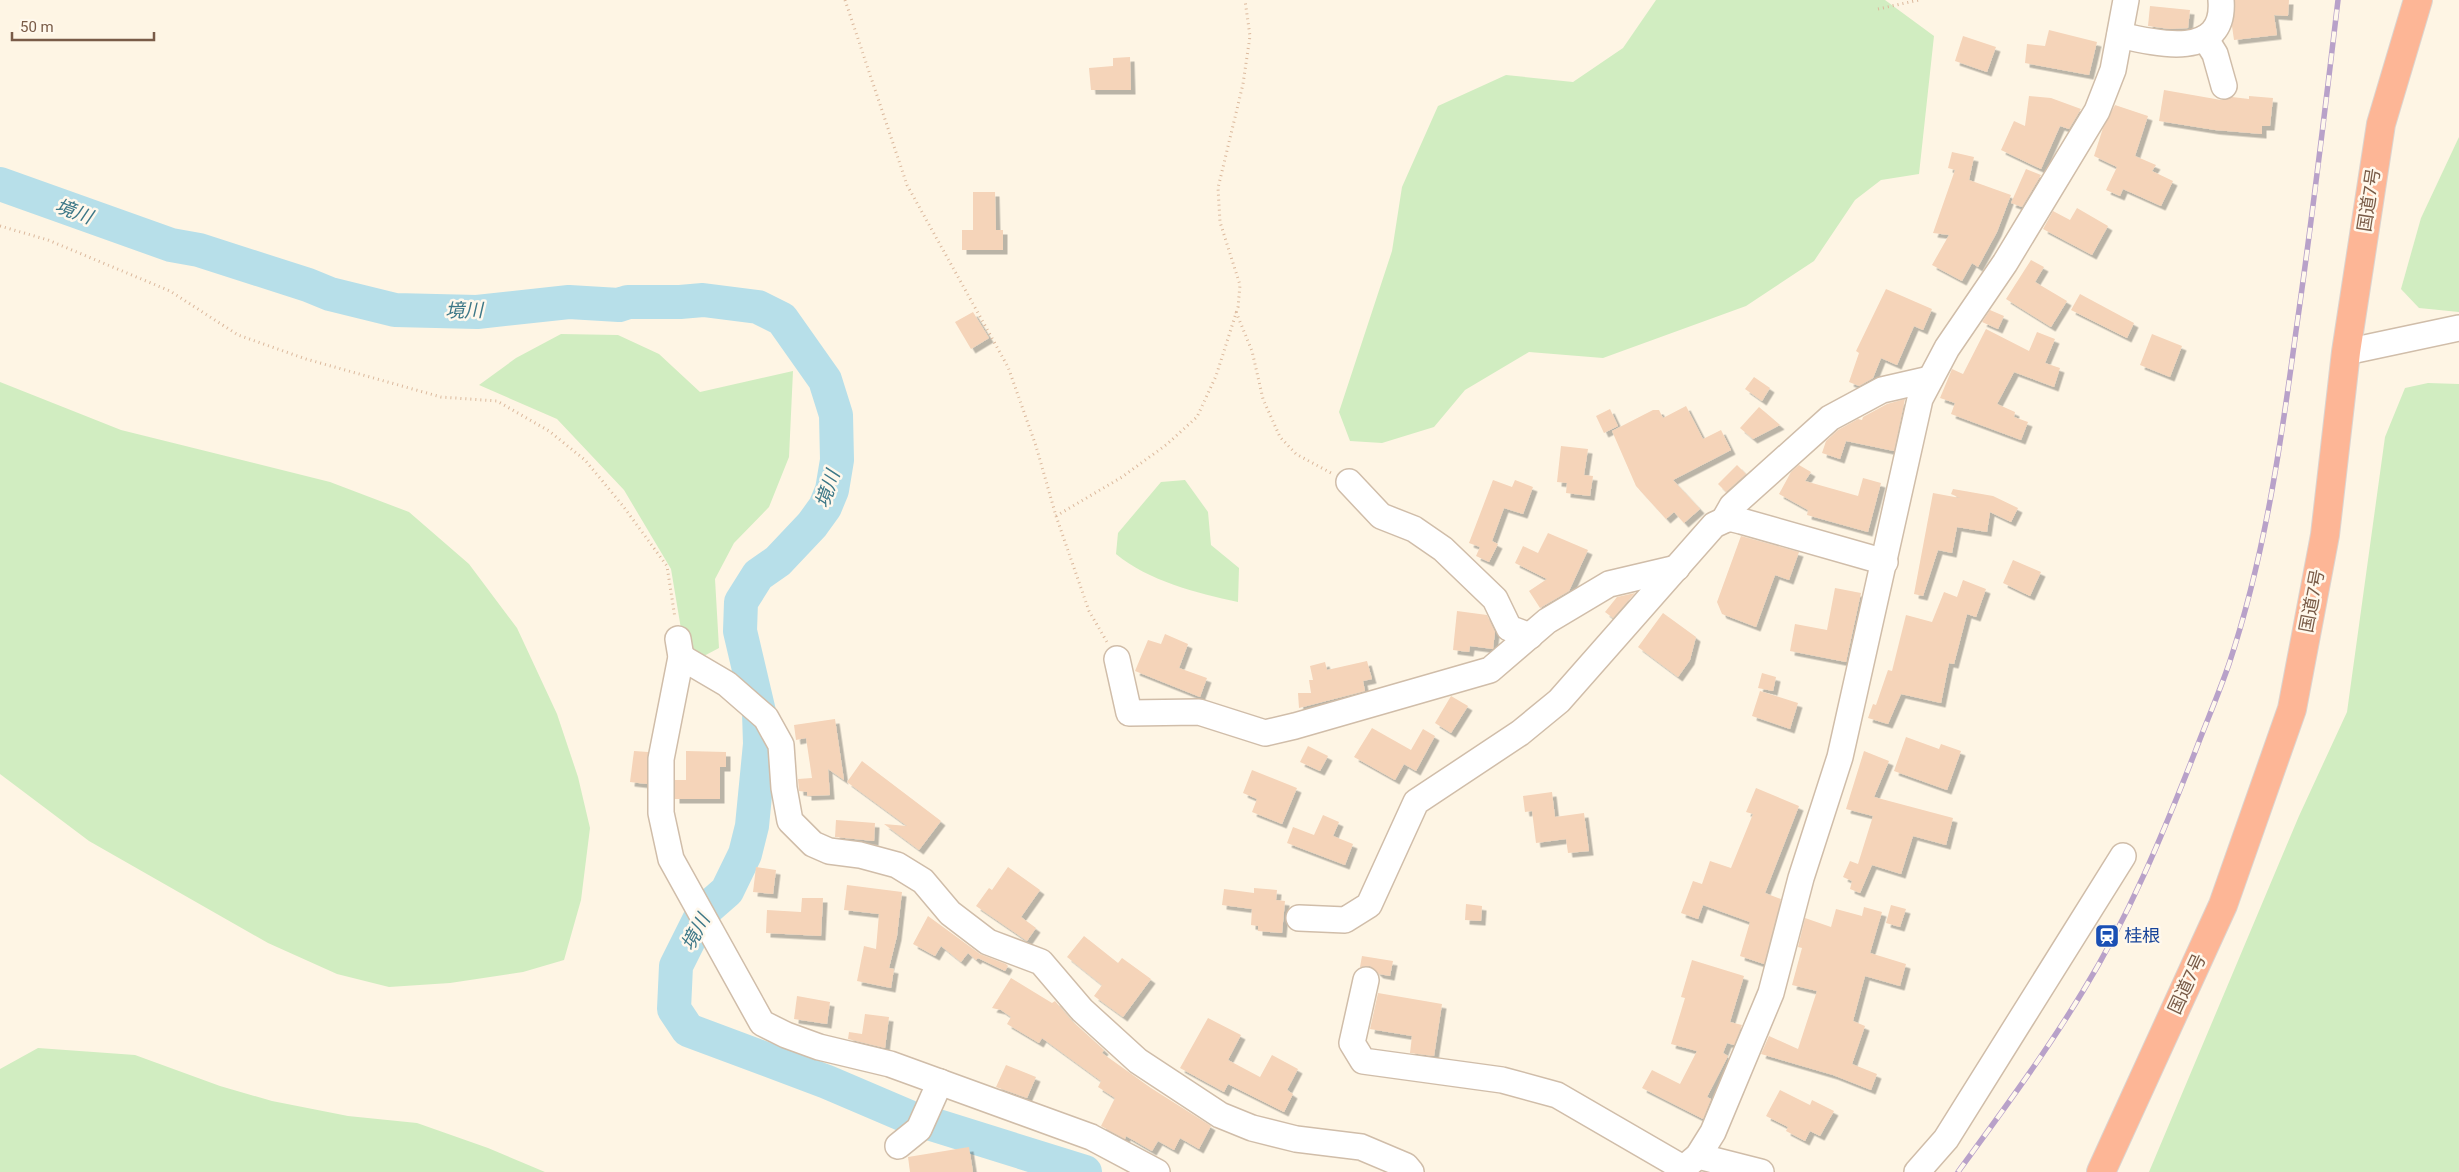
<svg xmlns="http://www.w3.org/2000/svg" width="2459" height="1172" font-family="Roboto,'Noto Sans JP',sans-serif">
<defs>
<filter id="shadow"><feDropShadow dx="4.5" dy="4.5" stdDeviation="0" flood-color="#0004"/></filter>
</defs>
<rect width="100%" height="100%" fill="#fef5e4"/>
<g fill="#d1edc1">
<polygon points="1656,0 1885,0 1934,36 1919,174 1881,180 1855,200 1814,261 1746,306 1603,358 1529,352 1465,390 1434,427 1382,443 1350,441 1339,412 1392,251 1402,187 1438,106 1506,75 1573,82 1623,48"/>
<polygon points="2459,137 2459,312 2419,308 2401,289 2421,218"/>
<polygon points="561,334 618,335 659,354 700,392 793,371 789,457 769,507 734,543 715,579 719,648 702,657 684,647 671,569 624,490 557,419 479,385 516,358"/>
<polygon points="0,382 121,430 330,482 409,512 469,564 517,628 557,714 578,777 590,828 581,900 564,960 523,972 450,983 389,987 337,974 268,943 89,841 0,774"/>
<polygon points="2428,383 2459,384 2459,1172 2149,1172 2299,816 2347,712 2385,437 2405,388"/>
<path d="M1185 480 1208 512 1211 545 1239 568 1238 602C1196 593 1149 581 1116 554L1118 533 1161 482Z"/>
<polygon points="38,1048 135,1055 220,1086 272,1101 348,1116 417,1123 488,1148 545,1172 0,1172 0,1069"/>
</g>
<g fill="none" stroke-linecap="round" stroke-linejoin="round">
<polyline stroke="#b7dfe9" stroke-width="34" points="0,184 171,245 199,250 308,285 330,294 395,310 477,312 569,302 619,305 628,302 680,302 703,300 758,307 782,319 825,380 836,415 837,460 832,490 825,507 812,525 778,561 758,575 741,602 740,631 759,712 760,744 752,826 745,854 727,891 703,912 676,966 674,1009 688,1030 827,1082 909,1117 1085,1172"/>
</g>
<g fill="#f5d4b9" filter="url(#shadow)">
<polygon points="2235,0 2289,0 2288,16 2274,15 2277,35 2234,40 2232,26"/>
<polygon points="2150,6 2190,10 2188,28 2170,29 2148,26"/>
<polygon points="2049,30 2097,42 2089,75 2025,63 2027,44 2045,46"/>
<polygon points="1963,36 1996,47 1987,72 1955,61"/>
<polygon points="1130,57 1131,90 1091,90 1089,68 1113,66 1113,58"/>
<polygon points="2164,90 2221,100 2232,97 2249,99 2249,96 2273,98 2270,126 2262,126 2262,134 2215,130 2159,121"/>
<polygon points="2029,96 2051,98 2081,109 2069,129 2060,126 2041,169 2001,150 2014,121 2025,126"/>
<polygon points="2115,105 2148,116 2135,156 2156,165 2152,171 2173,181 2161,206 2123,189 2120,196 2106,190 2117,167 2094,156 2103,128"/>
<polygon points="1952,152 1974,157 1969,180 2011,195 1997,232 1978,267 1972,263 1962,281 1932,265 1949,235 1933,233 1955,170 1948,168"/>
<polygon points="2026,169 2041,175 2022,207 2011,203"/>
<polygon points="973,192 995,192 996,230 1003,230 1003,250 962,250 962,230 973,230"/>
<polygon points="2077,208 2108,226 2092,255 2043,229 2053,211 2070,220"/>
<polygon points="2031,260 2044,267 2035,282 2067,301 2051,327 2006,299"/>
<polygon points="1886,289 1932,309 1923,330 1914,326 1897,365 1881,358 1873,378 1859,386 1849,382 1859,353 1856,351"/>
<polygon points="2080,294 2134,323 2127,338 2071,310"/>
<polygon points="1990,310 2004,316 1998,329 1982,322"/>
<polygon points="973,312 989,338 971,349 955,322"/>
<polygon points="1986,329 2029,351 2037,332 2055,339 2045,363 2060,368 2054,387 2014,372 1997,404 2015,412 2014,417 2028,422 2021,440 1951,414 1955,403 1940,398 1952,369 1963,374"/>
<polygon points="2152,334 2182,346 2170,377 2140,365"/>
<polygon points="1754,377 1770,388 1762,401 1745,389"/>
<polygon points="1905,399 1894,451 1846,441 1840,459 1822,453 1826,441 1838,430 1858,419 1862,420 1863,417 1887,404"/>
<polygon points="1686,406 1703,439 1721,430 1731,450 1673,480 1700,509 1684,523 1674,512 1666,519 1636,486 1612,431 1653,410 1659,410 1663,418"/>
<polygon points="1759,407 1780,425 1753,439 1740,428"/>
<polygon points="1610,409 1618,426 1604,433 1596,416"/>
<polygon points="1561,446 1588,449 1584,475 1593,476 1590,496 1566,493 1567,483 1557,482"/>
<polygon points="1737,465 1746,474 1726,492 1718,484"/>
<polygon points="1799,465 1811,472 1805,481 1858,496 1863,478 1881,483 1868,532 1807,515 1808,510 1779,494 1791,472"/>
<polygon points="1493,480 1512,487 1515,480 1533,487 1523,514 1504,508 1492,541 1498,544 1489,562 1476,556 1480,547 1469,543"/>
<polygon points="1953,489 1993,496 2018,508 2011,522 1990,512 1987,532 1957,527 1952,553 1938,550 1923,596 1914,594 1933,493 1960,498 1951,494"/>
<polygon points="1548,533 1588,550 1569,591 1540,608 1529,591 1547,579 1515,563 1523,546 1538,553"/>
<polygon points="1741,536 1799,552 1789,580 1775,575 1756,627 1722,614 1717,602"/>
<polygon points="2013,560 2041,572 2030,596 2003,583"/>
<polygon points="1963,580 1986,589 1976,617 1967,614 1954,664 1949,663 1941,703 1901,694 1888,724 1868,718 1873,704 1876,705 1888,670 1892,671 1906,615 1932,622 1944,592 1957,597"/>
<polygon points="1835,588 1861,593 1846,662 1790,651 1795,624 1827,630"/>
<polygon points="1635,593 1613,618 1605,612 1617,597"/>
<polygon points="1457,611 1487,615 1495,632 1493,649 1470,646 1469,652 1453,650"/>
<polygon points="1663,613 1696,637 1690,660 1678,677 1638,647"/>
<polygon points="1165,634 1188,644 1179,668 1207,678 1200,697 1135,671 1148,640 1161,644"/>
<polygon points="1367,661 1372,679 1363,681 1365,691 1299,708 1298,693 1311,693 1309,680 1313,680 1310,666 1325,662 1327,670"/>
<polygon points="1762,673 1776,677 1773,691 1758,688"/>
<polygon points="1760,691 1798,703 1790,729 1752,716"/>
<polygon points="1451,696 1468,706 1451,733 1435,723"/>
<polygon points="835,719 844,780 828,769 830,795 807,796 807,792 799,791 798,779 812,778 806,738 796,740 794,725"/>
<polygon points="1372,728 1411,750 1423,729 1435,736 1416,771 1404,764 1395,780 1354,757"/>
<polygon points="1906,737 1939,749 1941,744 1961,751 1947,790 1894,771"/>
<polygon points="1308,746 1328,756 1320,771 1300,762"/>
<polygon points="634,751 648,752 647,784 630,782"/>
<polygon points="686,751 726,752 726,767 720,767 720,799 675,799 675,780 686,780"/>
<polygon points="1864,751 1889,761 1874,797 1953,818 1946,845 1913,836 1901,874 1872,865 1860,893 1850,889 1852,881 1843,877 1850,861 1858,864 1873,816 1846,809"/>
<polygon points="862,761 941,821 919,850 884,824 907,826 847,782"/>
<polygon points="1252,770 1297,788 1282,824 1252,812 1257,799 1243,793"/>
<polygon points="1756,788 1799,806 1765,893 1781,899 1764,964 1740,956 1750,922 1703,905 1698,919 1681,913 1693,881 1702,884 1710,861 1731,868 1753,814 1746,812"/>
<polygon points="1552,792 1555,817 1584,813 1589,851 1568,853 1566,839 1536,843 1532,811 1525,812 1523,796"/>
<polygon points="1323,815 1339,822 1333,836 1353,844 1345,865 1287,843 1293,827 1314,835"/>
<polygon points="836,820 875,823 874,841 835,837"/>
<polygon points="756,867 776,870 773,894 753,892"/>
<polygon points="1008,867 1040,890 1021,917 1036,928 1027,941 976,906 989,888 992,890"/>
<polygon points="847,885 902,892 897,936 889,968 894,969 891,988 857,981 864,946 876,949 879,914 844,910"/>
<polygon points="1254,888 1277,890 1276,900 1285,901 1282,933 1258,931 1258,926 1251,925 1252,909 1222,905 1224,889 1254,893"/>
<polygon points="802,898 823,898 821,936 766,933 767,910 801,912"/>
<polygon points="1466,904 1482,906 1481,921 1465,920"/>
<polygon points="1891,905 1906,909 1900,927 1886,923"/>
<polygon points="1864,907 1882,912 1870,953 1906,964 1900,986 1865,976 1853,1021 1865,1026 1852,1064 1877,1074 1871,1090 1833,1075 1761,1054 1769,1036 1798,1049 1817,991 1792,985 1802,948 1798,947 1805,918 1831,927 1836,909 1862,916"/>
<polygon points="928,916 980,954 1006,964 1008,966 1005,971 978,958 976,960 968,953 961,962 941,946 935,956 913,944"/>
<polygon points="1084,936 1118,963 1122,958 1151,979 1123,1017 1094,996 1102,985 1067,957"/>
<polygon points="1362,956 1393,961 1390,976 1379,974 1370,966 1360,967"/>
<polygon points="1692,960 1744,976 1730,1022 1742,1025 1734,1045 1727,1043 1723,1053 1728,1056 1707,1097 1711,1099 1703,1119 1642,1088 1652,1070 1680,1084 1697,1051 1671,1044 1685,998 1681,997"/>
<polygon points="1011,978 1052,1003 1055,1001 1072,1021 1104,1050 1102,1053 1151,1088 1211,1126 1199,1149 1180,1138 1174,1150 1158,1141 1152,1151 1126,1136 1125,1139 1101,1126 1115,1098 1098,1087 1101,1081 1042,1038 1039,1043 1007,1024 1011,1017 1001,1010 992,1008"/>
<polygon points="1378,993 1442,1004 1434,1056 1410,1053 1412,1036 1370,1029"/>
<polygon points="797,996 830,1002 827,1024 794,1019"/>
<polygon points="865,1014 889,1017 885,1048 848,1039 849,1032 862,1034"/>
<polygon points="1208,1018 1241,1035 1228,1060 1260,1077 1272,1055 1298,1069 1287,1090 1293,1094 1284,1112 1228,1084 1224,1092 1180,1068"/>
<polygon points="1006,1065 1036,1077 1027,1098 996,1087"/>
<polygon points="1780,1090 1810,1105 1812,1100 1834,1111 1820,1136 1810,1131 1805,1141 1786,1131 1788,1127 1766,1116"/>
<polygon points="969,1147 973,1172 910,1172 908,1157"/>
</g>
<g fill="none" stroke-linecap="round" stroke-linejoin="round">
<defs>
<g id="minor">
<path d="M2120 35C2157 44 2226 60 2221 0"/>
<polyline points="2205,38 2215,54 2224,86"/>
<polyline points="2346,352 2459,328"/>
<polyline points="1349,482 1381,516 1414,529 1443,549 1495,599 1509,628 1530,636"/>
<polyline points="1724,520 1732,506 1830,418 1882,390 1930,379"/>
<polyline points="678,639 681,657 661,759 661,813 671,859 762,1023 786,1035 819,1047 890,1064 1091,1137 1157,1172"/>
<polyline points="681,657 727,684 766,718 781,745 784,788 790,821 813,844 829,851 860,855 897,865 923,881 950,913 988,942 1041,962 1082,1010 1138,1061 1220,1115 1252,1128 1296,1139 1361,1147 1406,1166 1411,1172"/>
<polyline points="1117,659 1129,713 1199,712 1265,733 1295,726 1490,670 1547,621 1609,584 1677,568"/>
<polyline points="1299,918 1345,920 1369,905 1416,802 1520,733 1559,701 1714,525 1729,518 1741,521 1885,562"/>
<polyline points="1366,980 1352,1043 1363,1061 1502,1080 1557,1095 1683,1168"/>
<polyline points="898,1146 919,1129 940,1082"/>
<polyline points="1698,1156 1761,1172"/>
<polyline points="1679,1172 1698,1156 1713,1132 1771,993 1801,878 1840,757 1920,399 1947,348 2005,263 2097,111 2113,70 2126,0"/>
<polyline points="1917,1172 1946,1139 2123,856"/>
</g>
<polyline id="highway" points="2101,1172 2223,905 2292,709 2325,535 2346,352 2381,124 2418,0"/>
</defs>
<use href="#minor" stroke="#d0bda9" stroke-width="28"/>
<use href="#highway" stroke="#dcd4cf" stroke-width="30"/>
<g stroke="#dbb89c" stroke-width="3" stroke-dasharray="1 4" stroke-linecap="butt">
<polyline points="845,0 907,185 1008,367 1036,446 1056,516 1089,611 1107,642"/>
<polyline points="1878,9 1919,0"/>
<polyline points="0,226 48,240 170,291 238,335 306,359 441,397 497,401 549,431 585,460 623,506 667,566 675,618"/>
<polyline points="1236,312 1252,351 1263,399 1280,437 1296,454 1331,473"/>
<polyline points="1056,516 1122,477 1166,445 1197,417 1216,376 1238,307 1240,285 1220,222 1218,188 1243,84 1250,36 1245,0"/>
</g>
<use href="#minor" stroke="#fff" stroke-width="25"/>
<use href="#highway" stroke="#fdb696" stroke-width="28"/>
<defs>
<path id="rail" d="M1958 1172C2001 1113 2045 1054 2083 991 2129 916 2163 834 2195 752 2206 723 2219 693 2229 664 2265 556 2281 443 2296 331 2312 221 2325 111 2338 0"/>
</defs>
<use href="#rail" stroke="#b8a1c9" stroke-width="5.5"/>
<use href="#rail" stroke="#fff8ec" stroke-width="4" stroke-dasharray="11" stroke-linecap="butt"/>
</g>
<defs>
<symbol id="station-square" viewBox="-11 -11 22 22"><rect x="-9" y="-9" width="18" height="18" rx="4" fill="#1a4fb4" stroke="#fff8ec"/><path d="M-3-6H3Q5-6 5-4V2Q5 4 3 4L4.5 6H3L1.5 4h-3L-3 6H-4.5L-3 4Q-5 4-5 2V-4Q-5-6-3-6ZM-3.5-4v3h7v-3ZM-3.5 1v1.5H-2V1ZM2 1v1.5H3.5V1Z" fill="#fff"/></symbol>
</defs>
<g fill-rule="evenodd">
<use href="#station-square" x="2093" y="922" width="28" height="28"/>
</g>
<g text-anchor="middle" stroke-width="5" stroke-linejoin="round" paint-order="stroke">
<g font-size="18" fill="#795b47" stroke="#fff8ec">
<text transform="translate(2369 200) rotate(-81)" y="6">国道7号</text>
<text transform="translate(2312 601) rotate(-79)" y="6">国道7号</text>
<text transform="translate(2187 984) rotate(-65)" y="6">国道7号</text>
</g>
<g font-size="18" fill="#164399" stroke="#fff8ec" text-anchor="start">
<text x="2124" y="942">桂根</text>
</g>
<g font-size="19" font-style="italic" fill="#3c7787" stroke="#fff8ec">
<text transform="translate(74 211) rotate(20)" y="7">境川</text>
<text transform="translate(464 310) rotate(-1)" y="7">境川</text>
<text transform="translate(827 489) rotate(-71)" y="7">境川</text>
<text transform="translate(695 932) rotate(-61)" y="7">境川</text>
</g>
</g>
<path d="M12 32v8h142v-8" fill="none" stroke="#795b47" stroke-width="2.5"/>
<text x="20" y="32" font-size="15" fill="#795b47" stroke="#fff8ec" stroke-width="4" paint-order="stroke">50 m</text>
</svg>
